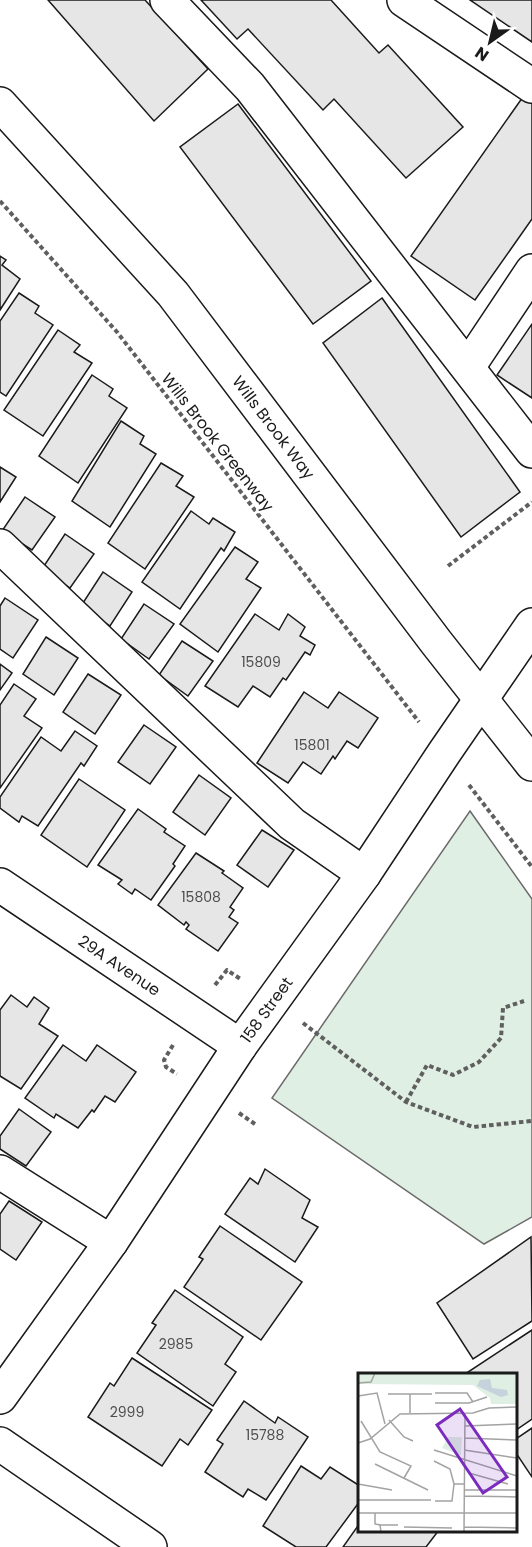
<svg xmlns="http://www.w3.org/2000/svg" width="532" height="1547" font-family="Poppins,sans-serif">
<rect width="100%" height="100%" fill="#fff"/>
<polygon fill="#e0efe3" stroke="#6a6a6a" stroke-width="1.5" points="470,811 532,899 532,1217 484,1244 272,1098"/>
<g fill="#e6e6e6" stroke="#1a1a1a" stroke-width="1.5">
<polygon points="48,0 145,0 208,69 154,121"/>
<polygon points="201,0 331,0 379,53 388,45 463,127 406,178 334,99 323,110 248,29 237,39"/>
<polygon points="470,0 532,0 532,42"/>
<polygon points="525,94 532,98 532,219 475,300 411,256"/>
<polygon points="238,104 371,281 313,324 180,147"/>
<polygon points="0,256 6,260 2,265 20,279 0,310"/>
<polygon points="19,293 39,306 35,313 53,325 6,396 0,392 0,321"/>
<polygon points="382,298 520,492 461,537 323,343"/>
<polygon points="532,324 532,398 497,375"/>
<polygon points="58,330 80,345 74,352 92,363 43,436 4,410"/>
<polygon points="92,375 113,389 109,396 127,408 78,483 39,456"/>
<polygon points="121,421 144,436 140,444 156,454 110,527 72,501"/>
<polygon points="161,463 183,476 176,486 194,497 145,569 108,543"/>
<polygon points="0,467 16,477 0,502"/>
<polygon points="25,497 55,517 32,550 2,531"/>
<polygon points="191,511 209,524 213,518 235,532 224,551 221,548 180,609 142,582"/>
<polygon points="65,534 94,554 70,588 42,569"/>
<polygon points="235,547 258,562 246,579 261,588 218,652 180,624"/>
<polygon points="103,572 132,592 110,626 81,606"/>
<polygon points="5,598 38,620 13,658 0,649 0,606"/>
<polygon points="144,604 174,624 149,659 121,639"/>
<polygon points="255,614 279,630 288,614 305,627 300,636 315,645 310,655 305,652 286,680 283,678 270,697 253,686 238,707 205,686"/>
<polygon points="46,637 78,658 54,695 23,674"/>
<polygon points="182,641 213,661 188,696 159,675"/>
<polygon points="0,664 12,673 0,690"/>
<polygon points="88,674 121,695 95,734 63,712"/>
<polygon points="14,684 36,699 24,716 42,728 0,788 0,705"/>
<polygon points="304,692 328,708 339,692 378,718 358,748 347,741 335,759 333,756 321,774 303,762 288,783 257,763"/>
<polygon points="144,725 176,747 150,784 118,762"/>
<polygon points="75,731 97,746 84,766 81,763 38,826 22,816 19,822 0,808 0,797 41,737 61,751"/>
<polygon points="199,775 231,798 205,835 173,812"/>
<polygon points="79,779 125,810 87,867 41,835"/>
<polygon points="138,809 166,829 164,832 185,846 173,864 175,866 151,900 135,889 132,894 118,884 122,880 98,865"/>
<polygon points="262,830 294,850 268,887 237,865"/>
<polygon points="196,853 224,871 222,873 243,888 230,907 234,910 229,917 238,923 218,951 186,929 189,925 186,922 184,925 158,905"/>
<polygon points="11,995 27,1007 34,997 49,1008 39,1024 58,1036 21,1089 0,1076 0,1010"/>
<polygon points="63,1045 86,1061 97,1045 136,1072 115,1102 105,1096 94,1112 92,1110 78,1128 56,1114 54,1118 25,1098"/>
<polygon points="19,1109 51,1132 26,1166 0,1149 0,1136"/>
<polygon points="265,1169 310,1200 302,1218 318,1227 295,1262 225,1214 250,1178 258,1184"/>
<polygon points="9,1201 42,1222 16,1260 0,1249 0,1214"/>
<polygon points="220,1226 302,1282 261,1340 184,1287 203,1259 199,1257"/>
<polygon points="531,1237 532,1321 473,1359 437,1303"/>
<polygon points="175,1290 243,1337 225,1364 236,1372 213,1406 137,1353 156,1325 152,1323"/>
<polygon points="532,1330 532,1419 516,1430 516,1374 465,1374"/>
<polygon points="132,1358 212,1410 188,1445 180,1439 162,1466 88,1417 110,1383 114,1386"/>
<polygon points="244,1401 275,1423 278,1417 308,1437 266,1500 248,1489 243,1497 205,1472 223,1444 217,1440"/>
<polygon points="532,1428 532,1477 516,1453 516,1439"/>
<polygon points="301,1466 321,1479 330,1467 360,1486 360,1501 326,1547 296,1547 263,1526"/>
<polygon points="360,1523 360,1530 439,1530 426,1547 343,1547"/>
</g>
<g fill="none" stroke-linecap="round" stroke-linejoin="round">
<defs>
<g id="minor">
<polyline points="167,0 250,87 532,451"/>
<polyline points="404,0 532,86"/>
<path id="s1" d="M0 104 173 294 436 642 532 764"/>
<polyline points="468,367 532,271"/>
<polyline points="0,546 292,824 364,874"/>
<path id="s2" d="M0 885 240 1046"/>
<polyline points="0,1172 111,1242"/>
<path id="s3" d="M0 1397 111 1242 240 1046 364 874 444 753 532 625"/>
<polyline points="0,1444 150,1547"/>
</g>
</defs>
<use href="#minor" stroke="#1a1a1a" stroke-width="36"/>
<g stroke="#5f5f5f" stroke-width="4" stroke-dasharray="4.5 3" stroke-linecap="butt">
<polyline points="0,201 117,332 419,722"/>
<polyline points="448,566 532,502"/>
<polyline points="469,785 532,867"/>
<polyline points="215,985 227,970 242,980"/>
<polyline points="303,1023 406,1102 473,1127 532,1121"/>
<polyline points="173,1045 164,1060 166,1067 177,1074"/>
<polyline points="406,1102 427,1065 453,1075 479,1062 501,1038 503,1008 524,1001"/>
<polyline points="239,1113 255,1124"/>
</g>
<use href="#minor" stroke="#fff" stroke-width="33"/>
</g>
<g text-anchor="middle" stroke-width="4.5" stroke-linejoin="round" paint-order="stroke">
<g font-size="14" fill="#4d4d4d">
<text x="261" y="667">15809</text>
<text x="312" y="750">15801</text>
<text x="201" y="902">15808</text>
<text x="176" y="1349">2985</text>
<text x="127" y="1417">2999</text>
<text x="265" y="1440">15788</text>
</g>
<g font-size="16" fill="#1a1a1a" stroke="#fff">
<text dy="6" stroke="none"><textPath href="#s1" startOffset="424">Wills Brook Way</textPath></text>
<text transform="translate(218 442) rotate(52)" y="6">Wills Brook Greenway</text>
<text dy="6" stroke="none"><textPath href="#s2" startOffset="144">29A Avenue</textPath></text>
<text dy="6" stroke="none"><textPath href="#s3" startOffset="470">158 Street</textPath></text>
</g>
</g>
<g transform="translate(358 1373)">
<rect width="159" height="159" fill="#fff"/>
<path d="M0 0H159V31H133L132 25 115 12 0 11ZM90 64H104L103 82 84 75Z" fill="#e0efe3"/>
<path d="M132 6 134 15 149 17 150 22 143 24 119 13 122 7Z" fill="#c6d2dc"/>
<path fill="none" stroke="#a3a3a3" stroke-width="1.5" d="M0 10 13 9 17 0M77 20H109L115 29M30 21H74M52 21V40M0 23 19 20 27 51M77 30H111L129 24M31 47 46 64 55 68M3 48 22 79 53 93 46 105M107 53 159 51M107 65 159 67M0 70 12 66 42 41 115 40 131 35 159 34M76 77 159 103M106 77 159 85M76 88 92 96 96 111H106M17 91 70 117M111 100 150 111M0 111 34 117M107 117H159M106 123 159 124M1 127H73M77 128H94L96 111M0 140H159M17 140V151L22 152 23 159M22 152H40M46 154 94 155M106 154 159 155M106 159 107 40"/>
<path fill="#7b2cbf" fill-opacity="0.15" stroke="#7b2cbf" stroke-width="3" d="M102 36 149 104 125 120 79 52Z"/>
<rect width="159" height="159" fill="none" stroke="#1a1a1a" stroke-width="3"/>
</g>
<g transform="translate(490 42) rotate(214)" stroke="#ffffff" stroke-width="4.5" paint-order="stroke">
<path d="M0-4.5L10 22L0 15L-10 22Z" fill="#1a1a1a"/>
<text y="-9" font-size="16" font-weight="bold" text-anchor="middle" fill="#1a1a1a">N</text>
</g>
</svg>
